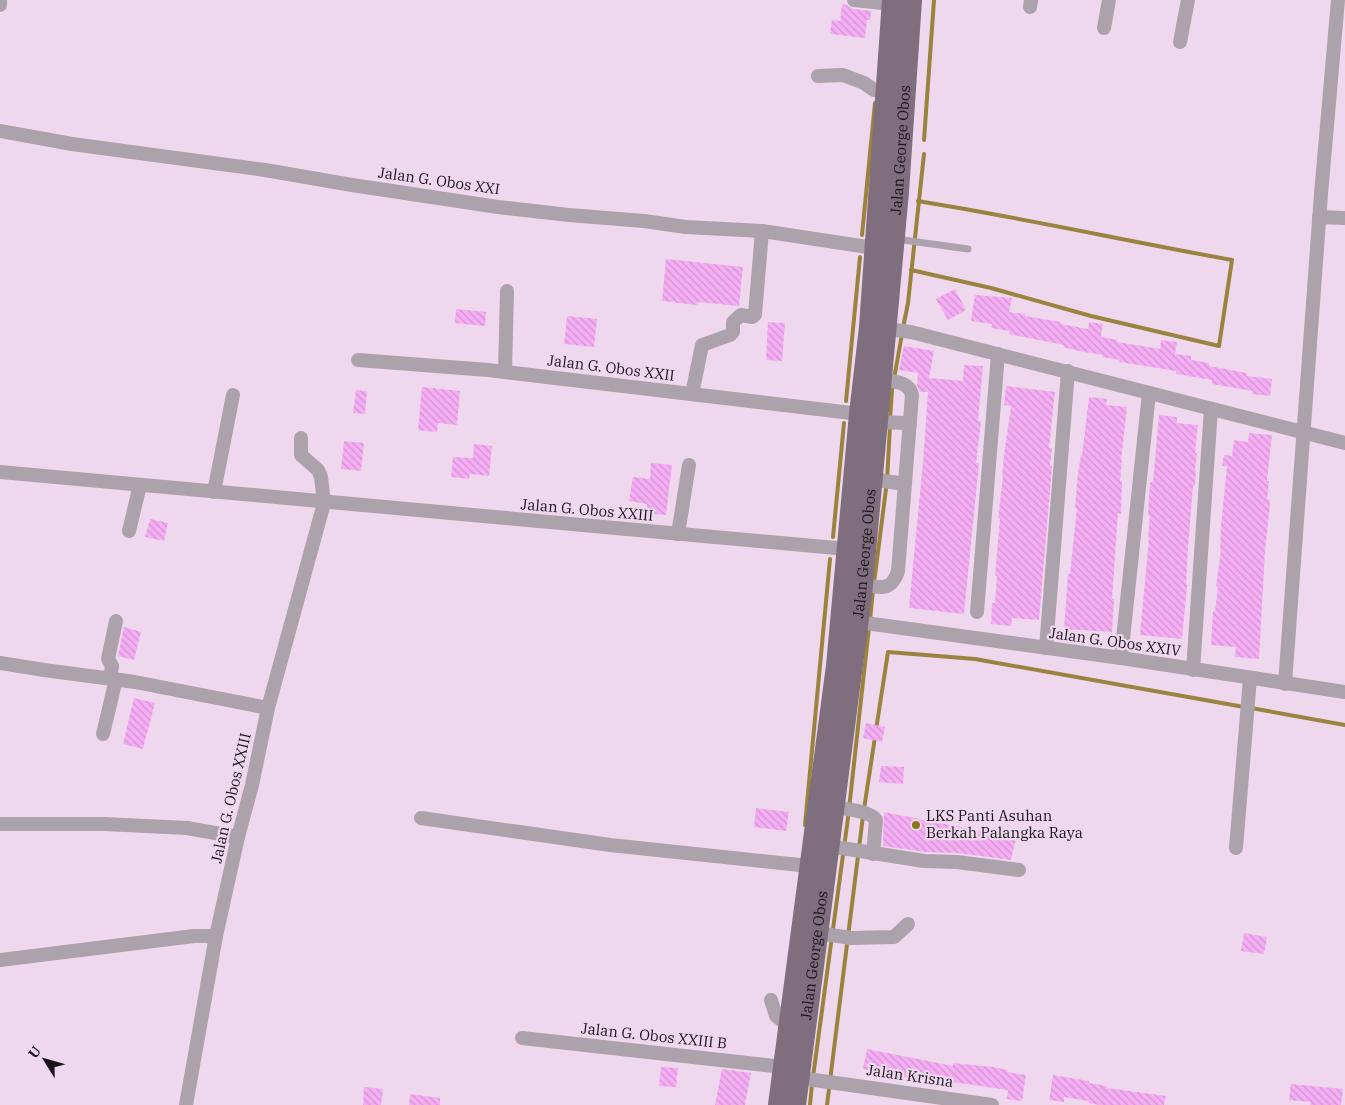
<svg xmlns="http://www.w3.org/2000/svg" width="1345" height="1105" font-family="'IBM Plex Serif',serif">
<defs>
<pattern id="building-back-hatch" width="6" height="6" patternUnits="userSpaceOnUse" patternTransform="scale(1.25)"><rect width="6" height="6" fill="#f5adf3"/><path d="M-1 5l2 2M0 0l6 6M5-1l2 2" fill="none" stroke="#d194d0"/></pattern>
</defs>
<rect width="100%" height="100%" fill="#efd8ee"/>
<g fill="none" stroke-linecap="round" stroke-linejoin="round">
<g stroke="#99833f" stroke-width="4">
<polyline points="924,140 934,0"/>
<polyline points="862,235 875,103"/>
<path d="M911 270 991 288 1091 316 1219 346 1232 260C1127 241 1023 218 918 201"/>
<polyline points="903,328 908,303 924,154"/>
<polyline points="846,401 860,257"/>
<polyline points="890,419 892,390 902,334"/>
<polyline points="833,537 844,423"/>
<polyline points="874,583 887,481 890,426"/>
<polyline points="870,620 873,590"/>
<polyline points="1251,708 1345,725"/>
<polyline points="876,730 888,652 975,659 1244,707"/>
<polyline points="864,809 875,737"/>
<polyline points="805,825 830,559"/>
<polyline points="813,1077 848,818 869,627"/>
<polyline points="810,1105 812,1084"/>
<polyline points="827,1105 863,816"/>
</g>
</g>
<g fill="url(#building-back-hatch)">
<polygon points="842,4 847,5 853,9 871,11 870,20 867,20 865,38 830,34 832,20 840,21"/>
<polygon points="666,259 743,267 739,306 698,302 697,305 662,301"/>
<polygon points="955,289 966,310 948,320 936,299"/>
<polygon points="975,295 1012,298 1009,312 1025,314 1025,316 1061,322 1061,324 1088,329 1089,322 1103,324 1101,337 1118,340 1117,342 1160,349 1161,340 1177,342 1175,354 1191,356 1191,360 1209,363 1209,366 1247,373 1246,376 1272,379 1270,396 1252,394 1253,391 1212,384 1212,380 1176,374 1176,371 1119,362 1120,360 1102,357 1103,355 1084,352 1063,347 1064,345 1009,334 1010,331 991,328 992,324 971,321"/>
<polygon points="456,309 486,312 485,326 455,323"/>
<polygon points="567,316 597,319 594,347 564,344"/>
<polygon points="768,322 785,323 782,361 766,360"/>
<polygon points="904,346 934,351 929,378 963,381 964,365 983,366 978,421 981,421 976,463 979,463 964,614 909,608 923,462 928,392 920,392 917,385 918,373 899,370"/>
<polygon points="1006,386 1055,392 1049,448 1052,448 1050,466 1052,466 1039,620 1012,618 1011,626 991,624 992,603 995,603 997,576 995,576 1000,518 998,518 1003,476 1002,476 1004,455 1011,406 1004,405"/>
<polygon points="422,387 460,391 457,425 438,423 437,432 418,430"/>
<polygon points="356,390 367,391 365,414 353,413"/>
<polygon points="1089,397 1107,399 1106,405 1127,407 1121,461 1122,461 1120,481 1122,481 1121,514 1118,513 1112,599 1114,599 1112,632 1064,629 1068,574 1070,574 1077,508 1075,508 1078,473 1081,455 1082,455"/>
<polygon points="1159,415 1177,417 1177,423 1198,425 1195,453 1197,453 1195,471 1196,471 1195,486 1193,486 1188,548 1186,585 1187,585 1182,639 1140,635 1149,538 1148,538 1150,516 1148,515 1149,497 1150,482 1153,482"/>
<polygon points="1249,433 1272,435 1267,481 1269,481 1267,499 1270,500 1269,514 1265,551 1259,659 1235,657 1236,647 1211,645 1213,611 1215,611 1218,587 1216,586 1221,550 1220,550 1221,526 1227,466 1222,466 1224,455 1232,456 1234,440 1248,442"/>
<polygon points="344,441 364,443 361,471 341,469"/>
<polygon points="474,444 492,446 489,476 470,474 469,479 451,477 453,457 473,458"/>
<polygon points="651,463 672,465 666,515 646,513 647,504 629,501 633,477 650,479"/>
<polygon points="150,519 168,523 164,541 145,537"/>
<polygon points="124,627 141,632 134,660 118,656"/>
<polygon points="134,698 155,703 143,749 123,744"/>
<polygon points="866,723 885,727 882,742 863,738"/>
<polygon points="881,766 904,767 903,784 879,782"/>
<polygon points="756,808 789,812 786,831 754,827"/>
<polygon points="884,812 1016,838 1011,860 958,853 925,852 883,846"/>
<polygon points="1244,933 1267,937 1264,954 1241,951"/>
<polygon points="867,1049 953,1066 953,1063 993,1067 1008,1070 1007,1072 1026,1075 1022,1101 1007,1099 1008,1090 945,1081 945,1084 863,1069"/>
<polygon points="661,1067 678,1068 676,1087 659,1086"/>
<polygon points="722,1069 751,1073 745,1105 715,1105"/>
<polygon points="1053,1075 1089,1081 1089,1083 1107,1086 1107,1088 1166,1096 1164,1105 1099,1105 1089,1103 1089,1101 1064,1097 1064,1102 1049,1100"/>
<polygon points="1291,1084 1343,1089 1341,1105 1310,1105 1311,1102 1289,1100"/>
<polygon points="364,1087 383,1089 381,1105 363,1105"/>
<polygon points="410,1094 440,1098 440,1105 409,1105"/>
</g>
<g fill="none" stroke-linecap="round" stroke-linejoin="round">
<polyline stroke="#aca2ab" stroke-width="7" points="896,239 968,249"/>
<g stroke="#aca2ab" stroke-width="14">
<polyline points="854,0 893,4"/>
<polyline points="0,5 0,0"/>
<polyline points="1030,7 1031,0"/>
<polyline points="1104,28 1109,0"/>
<polyline points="1180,42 1188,0"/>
<polyline points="818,76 843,75 864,83 874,90 887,91"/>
<polyline points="0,131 72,144 265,170 352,185 498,207 569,215 644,221 686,227 762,231 874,248"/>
<polyline points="1319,217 1345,218"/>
<polyline points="878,328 911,332 1345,443"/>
<polyline points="358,360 488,370 860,414"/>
<polyline points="505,372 507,291"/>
<polyline points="692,394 702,345 730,335 733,332 733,322 741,315 752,317 755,315 762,231"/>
<polyline points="876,422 910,423"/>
<polyline points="0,472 847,549"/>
<polyline points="871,479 905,484"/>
<polyline points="214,492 233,395"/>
<polyline points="129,531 140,485"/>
<polyline points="678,534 689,465"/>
<path d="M861 584C879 587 891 593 898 571L912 395C909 381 893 381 881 381"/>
<polyline points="977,612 998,354"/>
<polyline points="851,621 1121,658 1345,692"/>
<polyline points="1046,648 1068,371"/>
<polyline points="1121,658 1149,393"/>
<polyline points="0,663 44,670 135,682 268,708"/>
<polyline points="1193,670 1211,409"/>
<polyline points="110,679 112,666 108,659 116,621"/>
<polyline points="1285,684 1321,194 1338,0"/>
<polyline points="103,734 116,679"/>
<path d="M834 807C845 809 871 811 876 820L873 854"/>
<polyline points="421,818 610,845 809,866"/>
<polyline points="0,824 104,824 187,828 238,837"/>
<polyline points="829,846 924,861 957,862 1019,870"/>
<polyline points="1236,848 1250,678"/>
<polyline points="817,933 851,938 894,937 908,924"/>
<polyline points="0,960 194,936 216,936"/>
<polyline points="771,1000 776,1016 789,1026"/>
<polyline points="522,1038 783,1067"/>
<polyline points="793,1077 992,1105"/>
<polyline points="186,1105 216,936 238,837 252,785 268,708 324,503 321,477 318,470 301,455 301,438"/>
</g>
<g stroke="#7f6e7e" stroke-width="22">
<polyline points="779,1105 837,666 860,414 870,327 893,0"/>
<path id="s1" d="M795 1105 861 595 898 192 911 0"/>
</g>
</g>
<circle fill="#8d761b" stroke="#efd8ee" stroke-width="2" cx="916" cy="825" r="5"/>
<g text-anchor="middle" stroke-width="4.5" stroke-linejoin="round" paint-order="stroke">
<g font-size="15" fill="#1c141c" stroke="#efd8ee">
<text dy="5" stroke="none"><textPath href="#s1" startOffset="961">Jalan George Obos</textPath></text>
<text transform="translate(439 181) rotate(8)" y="5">Jalan G. Obos XXI</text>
<text transform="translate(611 368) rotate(7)" y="5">Jalan G. Obos XXII</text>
<text transform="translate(587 510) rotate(5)" y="5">Jalan G. Obos XXIII</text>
<text dy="5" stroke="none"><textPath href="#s1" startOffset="556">Jalan George Obos</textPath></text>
<text transform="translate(1115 642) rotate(8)" y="5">Jalan G. Obos XXIV</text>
<text transform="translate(231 798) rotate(-77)" y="5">Jalan G. Obos XXIII</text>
<text dy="5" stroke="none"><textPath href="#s1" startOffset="151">Jalan George Obos</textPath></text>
<text transform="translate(654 1036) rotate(6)" y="5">Jalan G. Obos XXIII B</text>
<text transform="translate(910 1076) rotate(8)" y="5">Jalan Krisna</text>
</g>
<g font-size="15" fill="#1c141c" stroke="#efd8ee" text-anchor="start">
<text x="926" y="821">LKS Panti Asuhan<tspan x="926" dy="17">Berkah Palangka Raya</tspan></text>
</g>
</g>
<g transform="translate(45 1060) rotate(307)" stroke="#efd8ee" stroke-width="4" paint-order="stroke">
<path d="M0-4L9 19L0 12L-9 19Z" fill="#1c141c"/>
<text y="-8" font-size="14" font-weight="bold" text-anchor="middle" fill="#1c141c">U</text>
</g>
</svg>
